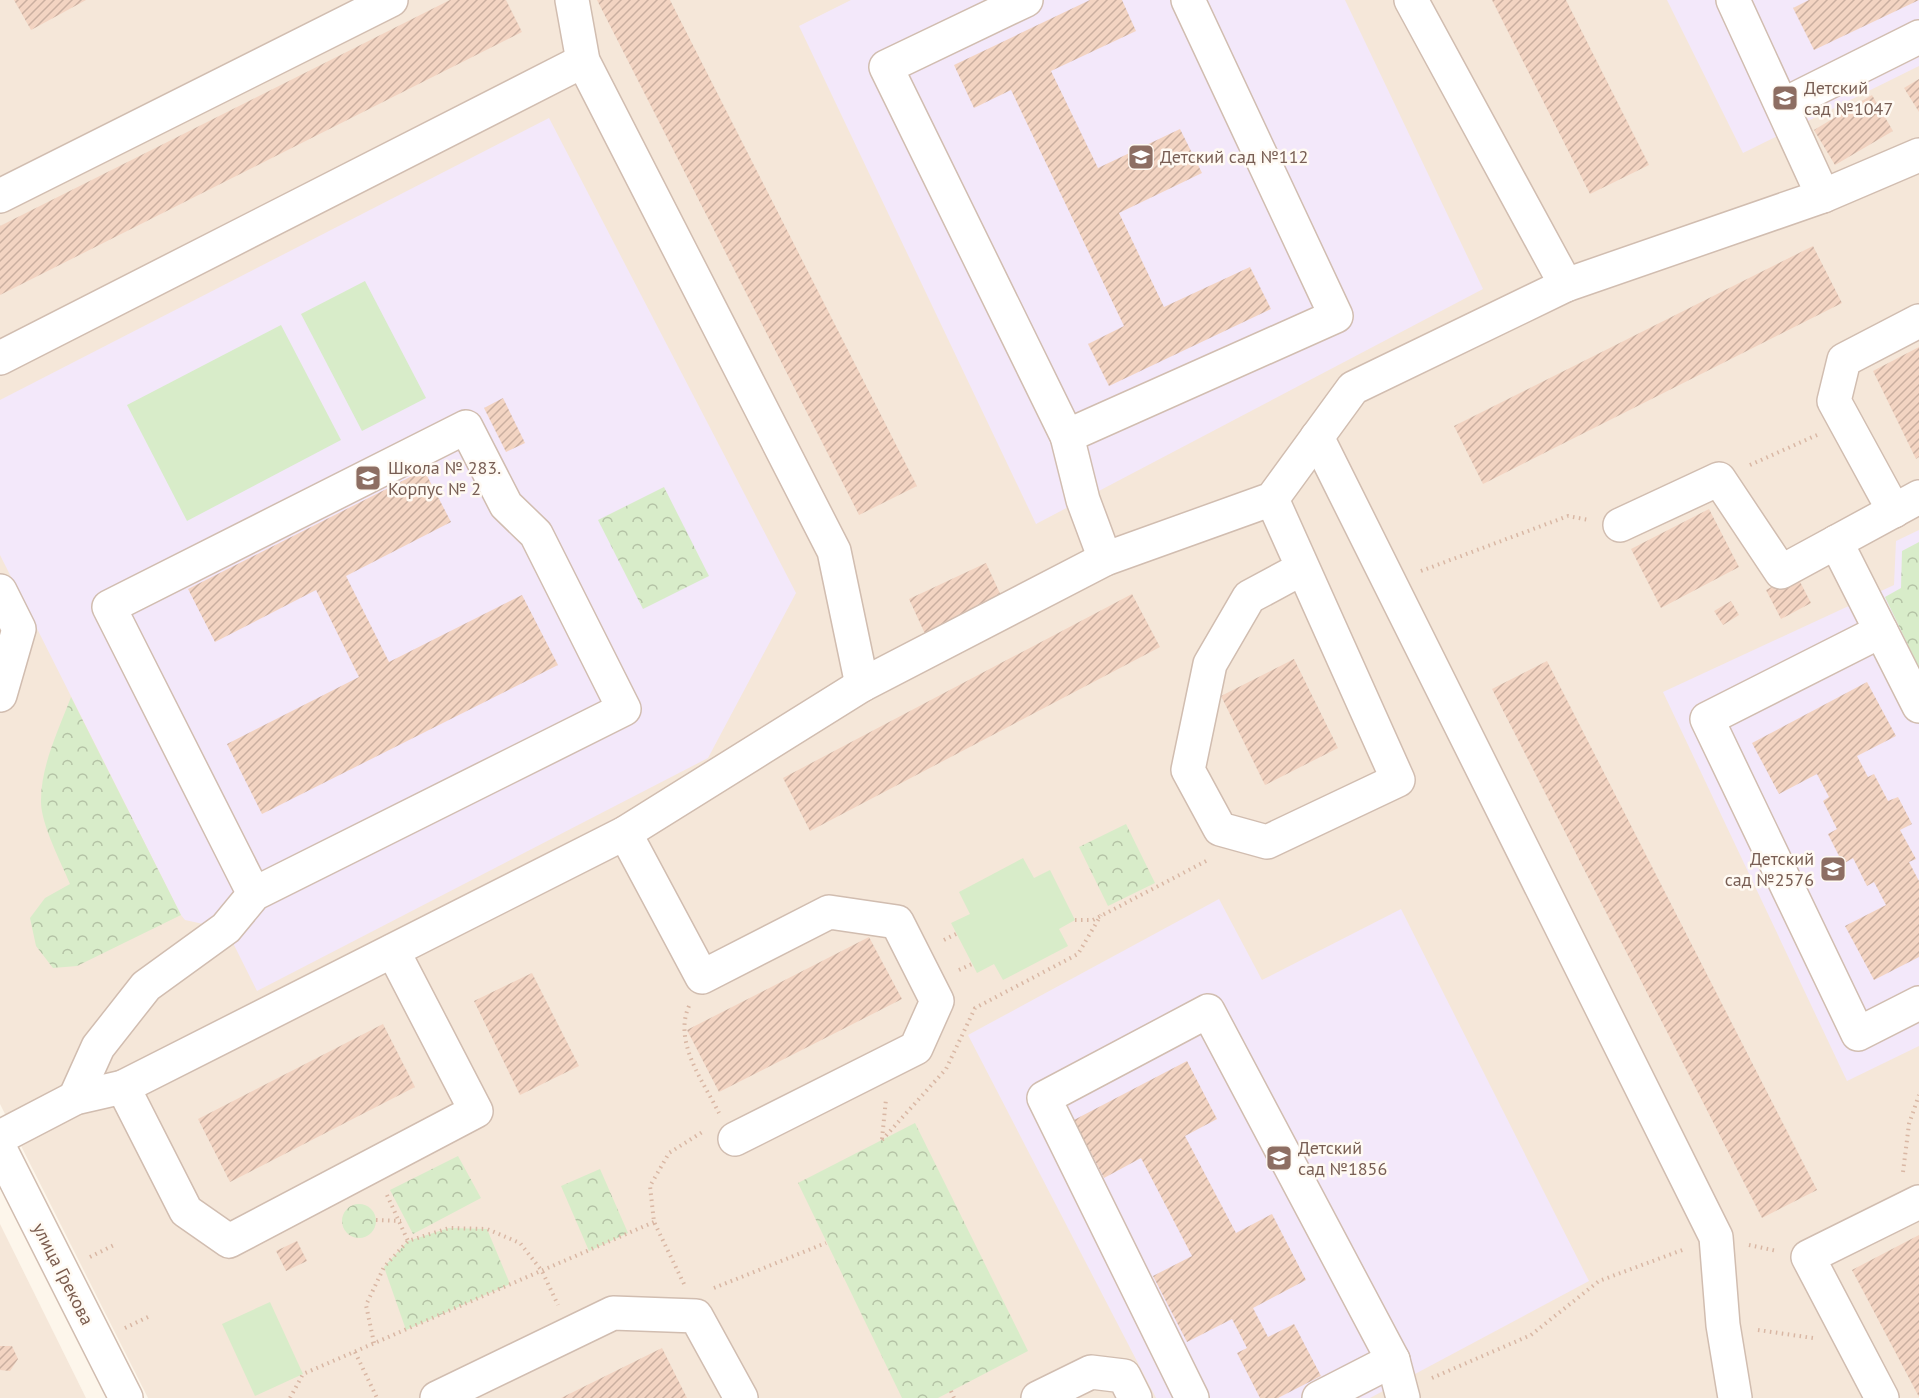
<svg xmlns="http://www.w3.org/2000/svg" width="1919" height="1398" font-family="'PT Sans',sans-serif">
<defs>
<pattern id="park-crowns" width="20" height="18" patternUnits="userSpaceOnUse" patternTransform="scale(1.5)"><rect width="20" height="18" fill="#d8ecc9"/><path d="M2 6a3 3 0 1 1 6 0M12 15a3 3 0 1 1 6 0" fill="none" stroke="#b4c2a5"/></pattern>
<pattern id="building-hatch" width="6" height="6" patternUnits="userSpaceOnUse" patternTransform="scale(1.5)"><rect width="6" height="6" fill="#f3d4c2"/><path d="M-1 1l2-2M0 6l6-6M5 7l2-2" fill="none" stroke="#caafa0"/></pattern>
</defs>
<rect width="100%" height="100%" fill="#fdf6eb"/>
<g fill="#f5e7d9">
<polygon points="0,0 1919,0 1919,1398 148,1398 0,1104"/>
<polygon points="0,1224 86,1398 0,1398"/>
</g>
<g fill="#f3e8fa">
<polygon points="851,0 1345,0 1483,289 1036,524 799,26"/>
<polygon points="1667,0 1919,0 1919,66 1743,153"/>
<polygon points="549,118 796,593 708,758 257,991 226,929 185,920 181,915 0,555 0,400"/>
<polygon points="1919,530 1919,1046 1847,1081 1663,692 1894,585 1896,541"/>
<polygon points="1219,899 1262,980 1401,909 1589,1281 1370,1398 1156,1398 968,1035"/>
</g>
<g fill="#d8ecc9">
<polygon points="365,281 426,398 362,431 301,314"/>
<polygon points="281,325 341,440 187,521 127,405"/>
<polygon points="1023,858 1034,878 1050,870 1075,920 1059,929 1068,946 1003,980 994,964 977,973 951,923 970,914 959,892"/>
<polygon points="270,1302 303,1374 255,1396 222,1324"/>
</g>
<g fill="url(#park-crowns)">
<polygon points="664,487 709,576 643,609 598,520"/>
<polygon points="1919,542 1919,668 1885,597 1901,588 1902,551"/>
<path d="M71 697 181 915 77 966 53 968 36 946 30 918 45 898 70 884C61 862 40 823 41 800 41 765 59 729 71 697Z"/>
<polygon points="1126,824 1155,883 1108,906 1079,847"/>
<polygon points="915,1123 1028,1351 938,1398 902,1398 798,1183"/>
<polygon points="458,1156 481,1198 413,1234 390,1190"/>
<polygon points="600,1169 628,1233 589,1251 561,1186"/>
<circle cx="359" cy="1221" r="17"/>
<polygon points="449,1228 487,1229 510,1284 406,1330 384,1267 408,1241"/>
</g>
<g fill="url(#building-hatch)">
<polygon points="14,0 86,0 31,30"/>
<polygon points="450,0 506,0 522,32 0,295 0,226"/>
<polygon points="597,0 670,0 917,486 859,515"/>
<polygon points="1090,0 1122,0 1136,31 1051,71 1098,168 1180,129 1202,173 1119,213 1164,307 1250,267 1271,309 1109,386 1088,344 1124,326 1011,90 974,108 954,65"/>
<polygon points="1492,0 1566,0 1649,165 1590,194"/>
<polygon points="1809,0 1919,0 1814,50 1793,8"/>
<polygon points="1919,79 1919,112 1904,88"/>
<polygon points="1872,95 1893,131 1835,165 1814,130"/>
<polygon points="1813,246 1842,303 1483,484 1454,426"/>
<polygon points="1919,347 1919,457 1916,459 1873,371"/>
<polygon points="503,398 525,443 506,452 484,408"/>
<polygon points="424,470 451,522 346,576 389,662 522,595 558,665 262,814 227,744 359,677 316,590 215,642 188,589"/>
<polygon points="1709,509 1739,567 1661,608 1631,549"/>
<polygon points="986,563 1003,600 926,636 909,599"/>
<polygon points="1796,574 1811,603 1781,619 1766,590"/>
<polygon points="1132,594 1160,647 810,831 783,778"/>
<polygon points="1731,601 1739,615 1723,625 1714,611"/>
<polygon points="1294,659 1338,748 1265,785 1221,696"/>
<polygon points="1547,661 1817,1190 1762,1218 1492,689"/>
<polygon points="1867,682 1896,736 1857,756 1868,777 1874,774 1888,801 1898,797 1912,824 1900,830 1916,859 1909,862 1919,881 1919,957 1874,980 1845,926 1886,905 1874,882 1867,886 1853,858 1843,864 1828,834 1837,829 1823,801 1829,797 1817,774 1779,794 1752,743"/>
<polygon points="869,937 902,999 719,1092 687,1030"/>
<polygon points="532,973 579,1066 520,1095 474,1001"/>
<polygon points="383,1024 415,1087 230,1182 198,1119"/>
<polygon points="1187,1061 1217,1119 1185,1136 1236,1233 1272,1214 1306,1280 1253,1308 1268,1337 1294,1324 1321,1376 1278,1398 1260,1398 1237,1353 1247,1348 1232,1319 1187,1342 1153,1276 1192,1256 1141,1158 1104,1178 1074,1120"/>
<polygon points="1919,1235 1919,1397 1852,1270"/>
<polygon points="297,1241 307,1261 286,1271 276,1251"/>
<polygon points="0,1346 12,1346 18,1359 10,1371 0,1370"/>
<polygon points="662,1348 687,1398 561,1398"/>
</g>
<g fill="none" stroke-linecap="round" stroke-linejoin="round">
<defs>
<g id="minor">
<polyline points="572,0 583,61 834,551 862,685"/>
<polyline points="1026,0 886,67 1067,436 1083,500 1105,559"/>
<polyline points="1411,0 1566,285"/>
<polyline points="1733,0 1823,196"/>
<polyline points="1783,105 1919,37"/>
<polyline points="0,196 391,0"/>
<polyline points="0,358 583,61"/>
<polyline points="1067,436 1336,316 1188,0"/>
<polyline points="1317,437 1716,1237 1723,1325 1735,1398"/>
<polyline points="1272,499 1398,780 1267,842 1220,829 1188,770 1210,664 1249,597 1303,568"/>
<polyline points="1894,511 1834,401 1844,360 1919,321"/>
<polyline points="1620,525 1719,479 1781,572 1919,497"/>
<polyline points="1836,542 1919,706"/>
<polyline points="0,591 19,629 0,695"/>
<polyline points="1881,631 1707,719 1858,1034 1919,1003"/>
<polyline points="625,833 702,977 829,912 897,922 937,1001 916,1048 735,1139"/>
<polyline points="123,1087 186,1211 229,1241 476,1111 393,951"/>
<polyline points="75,1098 98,1047 146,986 226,928 254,894 624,709 536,534 506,505 466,427 109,607 254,894"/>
<polyline points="0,1137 75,1098 123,1087 625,833 862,685 1105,559 1272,499 1353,388 1566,285 1823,196 1919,155"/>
<polyline points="0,1149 126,1398"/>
<polyline points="1393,1360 1403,1398"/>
<polyline points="437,1398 613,1313 696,1316 741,1398"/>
<polyline points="1038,1398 1091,1372 1124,1376 1135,1398"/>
<polyline points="1192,1398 1044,1098 1208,1011 1393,1360 1319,1398"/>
<polyline points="1882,1398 1808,1257 1919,1202"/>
</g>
</defs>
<use href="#minor" stroke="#d1bdb0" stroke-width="36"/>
<g stroke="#d9b7a4" stroke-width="4" stroke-dasharray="1.5 4.5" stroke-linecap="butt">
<polyline points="1750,465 1817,435"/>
<polyline points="1421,571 1568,516 1589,520"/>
<polyline points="1075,920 1093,920 1210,859"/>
<polyline points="944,940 956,934"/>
<polyline points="959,970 972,964"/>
<path d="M689 1006C673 1042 703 1081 719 1113"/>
<polyline points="882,1139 886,1099"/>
<polyline points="882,1140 946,1069 975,1008 1078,954 1101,915"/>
<polyline points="1903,1172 1909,1124 1919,1095"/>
<polyline points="387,1195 408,1241"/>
<polyline points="376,1220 401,1221"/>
<polyline points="1749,1245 1777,1251"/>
<polyline points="90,1257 116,1244"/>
<polyline points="684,1284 654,1222 650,1186 669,1153 704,1131"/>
<polyline points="714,1288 826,1243"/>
<polyline points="125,1328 152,1315"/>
<polyline points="1758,1330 1813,1338"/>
<polyline points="374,1343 366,1305 384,1267 408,1241 449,1228 487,1229 520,1243 542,1271 558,1305"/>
<polyline points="355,1352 377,1398"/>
<polyline points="1432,1378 1531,1335 1599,1281 1685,1249"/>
<polyline points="951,1391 954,1398"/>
<polyline points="290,1398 303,1374 654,1222"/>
</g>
<use href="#minor" stroke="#fff" stroke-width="33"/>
</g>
<defs>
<symbol id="school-square" viewBox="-11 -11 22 22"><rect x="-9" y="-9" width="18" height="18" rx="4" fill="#8d6e63" stroke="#fffaf3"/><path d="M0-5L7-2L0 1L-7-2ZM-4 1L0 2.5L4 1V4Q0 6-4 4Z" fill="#fff"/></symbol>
</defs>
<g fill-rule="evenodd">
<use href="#school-square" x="1770" y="83" width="30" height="30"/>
<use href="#school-square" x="1126" y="142" width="30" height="30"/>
<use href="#school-square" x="353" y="463" width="30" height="30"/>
<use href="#school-square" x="1818" y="854" width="30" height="30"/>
<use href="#school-square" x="1264" y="1143" width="30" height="30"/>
</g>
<g text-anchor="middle" stroke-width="5" stroke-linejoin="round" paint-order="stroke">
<g font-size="18" fill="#785e54" stroke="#fffaf3" text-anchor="start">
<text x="1804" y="94">Детский<tspan x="1804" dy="21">сад №1047</tspan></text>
<text x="1160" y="163">Детский сад №112</text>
<text x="388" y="474">Школа № 283.<tspan x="388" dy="21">Корпус № 2</tspan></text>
<text x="1814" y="865" text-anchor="end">Детский<tspan x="1814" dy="21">сад №2576</tspan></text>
<text x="1298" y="1154">Детский<tspan x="1298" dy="21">сад №1856</tspan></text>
</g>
<g font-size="18" fill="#7a5b4d" stroke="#fffaf3">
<text transform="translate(63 1274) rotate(63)" y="6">улица Грекова</text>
</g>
</g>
</svg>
